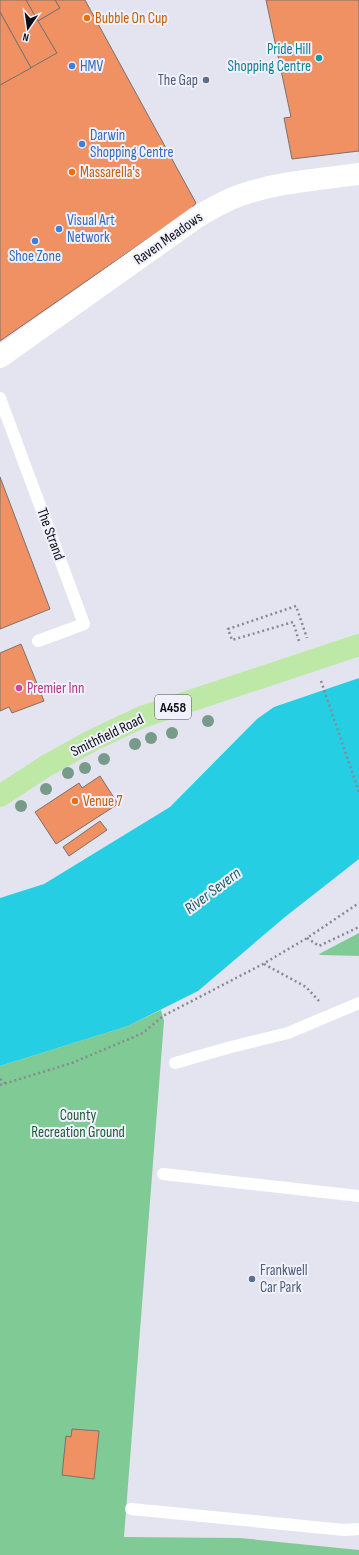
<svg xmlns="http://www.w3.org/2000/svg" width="359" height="1555" font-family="'Sofia Sans Condensed',sans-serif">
<rect width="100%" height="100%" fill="#e4e4f0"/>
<g fill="#80cb95">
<polygon points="359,933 359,956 321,955 319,954"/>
<polygon points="161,1010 164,1021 124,1537 240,1538 359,1550 359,1555 0,1555 0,1066 128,1026"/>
</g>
<polygon fill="#26cee4" points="359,678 359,859 285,917 198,991 128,1026 0,1066 0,898 44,884 170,807 257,719 274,707"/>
<g fill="#ef9163" stroke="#7c716c">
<polygon points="0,0 26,0 57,53 31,68 0,12"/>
<polygon points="26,0 55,0 60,8 38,21"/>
<polygon points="55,0 85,0 196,203 192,208 0,341 0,85 57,53 38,21 60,8"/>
<polygon points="266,0 359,0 359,151 292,159 284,118 291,117"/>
<polygon points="0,12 31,68 0,85"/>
<polygon points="0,477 50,609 0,629"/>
<polygon points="21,644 44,701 12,713 9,707 0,711 0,653"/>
<polygon points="100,776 118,804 56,844 35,812 79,783 82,788"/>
<polygon points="100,821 107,830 69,856 63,847"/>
<polygon points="72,1429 99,1431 94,1479 62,1475 66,1436 71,1437"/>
</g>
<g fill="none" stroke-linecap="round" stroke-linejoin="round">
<g stroke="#898991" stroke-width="2.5" stroke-dasharray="2 3" stroke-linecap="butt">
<polyline points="299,641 293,622 232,640 228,629 296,606 307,638"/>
<polyline points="321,681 359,792"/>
<polyline points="307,938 319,946 359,927"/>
<polyline points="264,964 306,987 319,1001"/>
<polyline points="0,1079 5,1083"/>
<polyline points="0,1085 72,1063 143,1033 163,1016 263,964 307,938 359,903"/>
</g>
<g stroke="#fff" stroke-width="12">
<polyline points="0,398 84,624 38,641"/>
<polyline points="175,1063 231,1047 288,1033 359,1003"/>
<polyline points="163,1174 359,1196"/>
<polyline points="131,1509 344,1530 359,1529"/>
</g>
<path stroke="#fff" stroke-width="22" d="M0 357 197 217C211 209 227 199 244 194 280 182 321 179 359 174"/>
<polyline stroke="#bde8a6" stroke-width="22" points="0,796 46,766 93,740 142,717 359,645"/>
</g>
<g fill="#779a89">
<circle cx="208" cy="721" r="6"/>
<circle cx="172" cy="733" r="6"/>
<circle cx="151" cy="738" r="6"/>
<circle cx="135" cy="744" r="6"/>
<circle cx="104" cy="759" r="6"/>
<circle cx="85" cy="768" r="6"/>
<circle cx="68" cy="773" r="6"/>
<circle cx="46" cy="789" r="6"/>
<circle cx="21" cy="806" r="6"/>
</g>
<g fill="#e8710a" stroke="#f1f1fd" stroke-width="1.5">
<circle cx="87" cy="18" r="4"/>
<circle cx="72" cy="172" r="4"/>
<circle cx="75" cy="801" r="4"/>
</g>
<circle fill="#0f9aa8" stroke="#f1f1fd" stroke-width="1.5" cx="319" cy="58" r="4"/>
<g fill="#3f7fe0" stroke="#f1f1fd" stroke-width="1.5">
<circle cx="72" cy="66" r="4"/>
<circle cx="82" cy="144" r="4"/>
<circle cx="59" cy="229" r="4"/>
<circle cx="35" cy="241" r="4"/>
</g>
<g fill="#5c6f8a" stroke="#f1f1fd" stroke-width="1.5">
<circle cx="206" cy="80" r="4"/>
<circle cx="252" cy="1279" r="4"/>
</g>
<circle fill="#d1479c" stroke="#f1f1fd" stroke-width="1.5" cx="19" cy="688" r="4"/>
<g text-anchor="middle" stroke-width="4" stroke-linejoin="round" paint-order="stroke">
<rect fill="#f1f1fd" stroke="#525258" stroke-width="1" x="155" y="695" width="36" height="24" rx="3"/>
<g font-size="14" font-weight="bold" fill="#0e0e12">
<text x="173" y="712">A458</text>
</g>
<g font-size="15" fill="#c56008" stroke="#f1f1fd" text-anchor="start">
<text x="95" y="23">Bubble On Cup</text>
<text x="80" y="177">Massarella's</text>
<text x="83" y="806">Venue 7</text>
</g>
<g font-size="15" fill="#0d838f" stroke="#f1f1fd" text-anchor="end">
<text x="311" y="54">Pride Hill<tspan x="311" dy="17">Shopping Centre</tspan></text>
</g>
<g font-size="15" fill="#366cbe" stroke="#f1f1fd" text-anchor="start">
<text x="80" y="71">HMV</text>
<text x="90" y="140">Darwin<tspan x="90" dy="17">Shopping Centre</tspan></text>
<text x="67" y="225">Visual Art<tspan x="67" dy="17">Network</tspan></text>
<text x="35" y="261" text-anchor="middle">Shoe Zone</text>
</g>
<g font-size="15" fill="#4e5e75" stroke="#f1f1fd" text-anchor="end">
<text x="198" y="85">The Gap</text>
<text x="260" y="1275" text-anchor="start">Frankwell<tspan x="260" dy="17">Car Park</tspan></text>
</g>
<g font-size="15" fill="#0e0e12" stroke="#f1f1fd">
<text transform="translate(168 238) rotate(-35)" y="5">Raven Meadows</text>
<text transform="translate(51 534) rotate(70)" y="5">The Strand</text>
<text transform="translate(107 735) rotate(-26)" y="5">Smithfield Road</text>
</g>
<g font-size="15" fill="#b23c85" stroke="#f1f1fd" text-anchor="start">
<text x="27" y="693">Premier Inn</text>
</g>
<g font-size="15" fill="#1d5e34" stroke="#f1f1fd">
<text x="78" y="1120">County<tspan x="78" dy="17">Recreation Ground</tspan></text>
</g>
<g font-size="16" font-style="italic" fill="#1f5d66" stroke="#f1f1fd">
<text transform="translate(212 890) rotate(-37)" y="6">River Severn</text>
</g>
</g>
<g transform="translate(28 28) rotate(193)" stroke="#f1f1fd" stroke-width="3" paint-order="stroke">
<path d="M0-3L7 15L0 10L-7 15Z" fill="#0e0e12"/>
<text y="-6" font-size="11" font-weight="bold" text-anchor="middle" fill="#0e0e12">N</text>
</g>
</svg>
